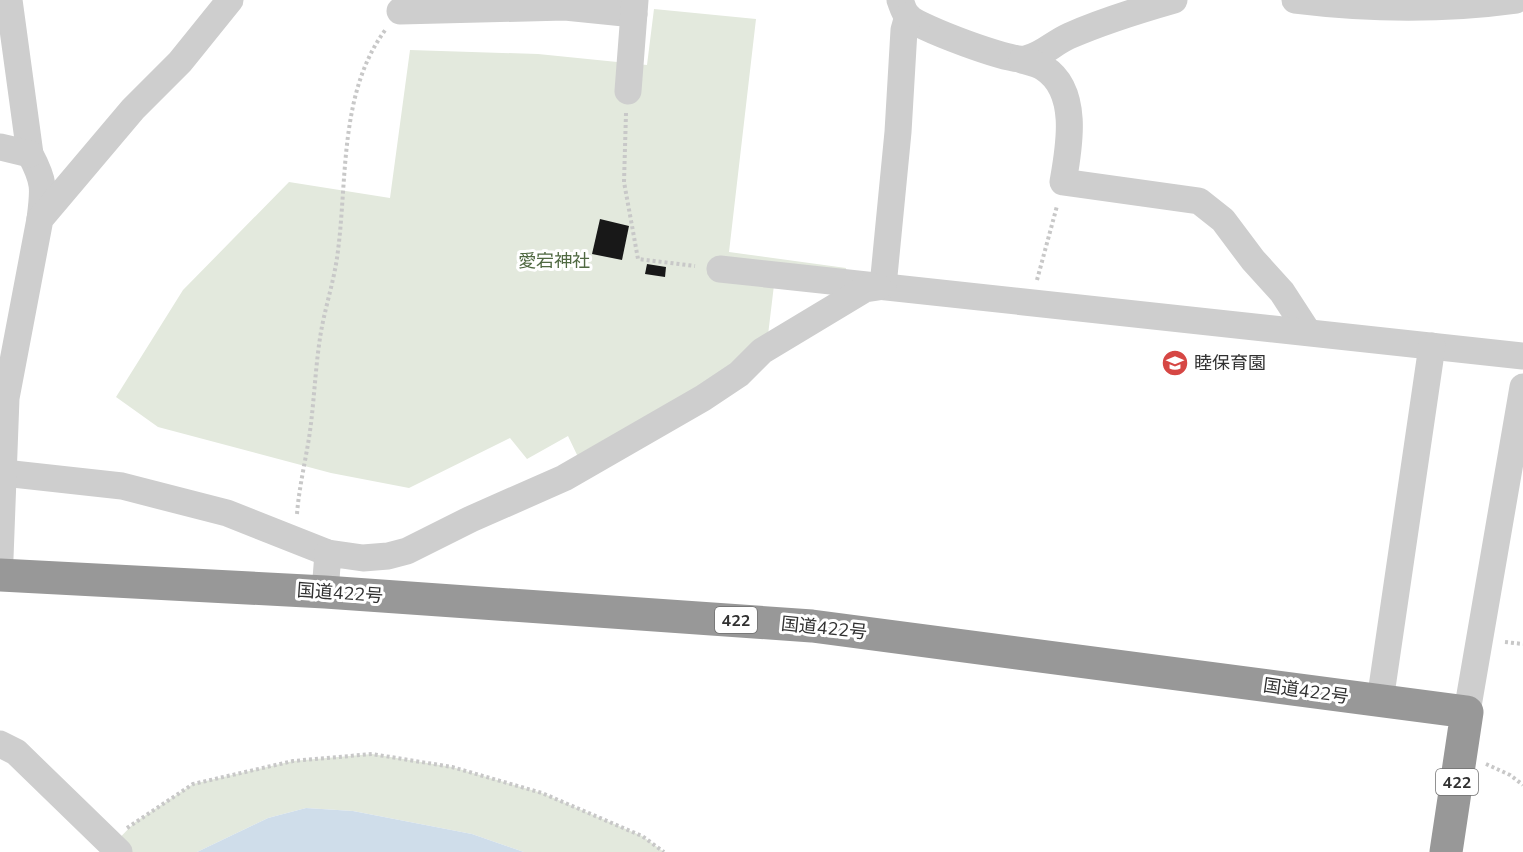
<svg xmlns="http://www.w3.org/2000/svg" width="1523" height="852" font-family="'Nunito Sans','Noto Sans JP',sans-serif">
<rect width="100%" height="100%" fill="#fff"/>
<g fill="#e3e9dd">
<polygon points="654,9 756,19 729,252 846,268 843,289 774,285 768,335 730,368 579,459 568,436 527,459 510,438 409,488 331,473 158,427 116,397 183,290 289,182 390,198 410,50 538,54 647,65"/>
<polygon points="372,754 452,767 542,793 642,836 664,852 524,852 472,834 353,811 306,808 268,818 197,852 106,852 134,823 193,784 293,761"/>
</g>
<polygon fill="#cfddea" points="306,808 353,811 472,834 524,852 197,852 268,818"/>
<g fill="#181818">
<polygon points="600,219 629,226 622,260 592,254"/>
<polygon points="647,264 666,267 665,277 645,274"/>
</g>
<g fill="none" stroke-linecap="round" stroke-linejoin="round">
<g stroke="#c8c8c8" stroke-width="4" stroke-dasharray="3 3" stroke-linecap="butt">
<polyline points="626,113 624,182 638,259 695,266"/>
<polyline points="1037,280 1057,206"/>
<path d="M297 514C299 488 305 463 309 438 314 405 315 371 320 338 324 311 333 285 337 258 348 182 338 93 386 29"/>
<polyline points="1505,642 1523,644"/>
<polyline points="1486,764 1510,775 1523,785"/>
<polyline points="127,828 193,784 293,761 372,754 452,767 542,793 642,836 664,852"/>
</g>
<g stroke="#cecece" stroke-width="27">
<path d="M9 0 30 154C45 182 44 189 40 219"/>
<path d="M900 0C902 5 904 13 908 17 920 28 1010 62 1025 59 1042 56 1053 43 1069 36 1103 21 1139 10 1174 0"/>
<path d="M1295 0C1368 9 1443 10 1516 0"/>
<polyline points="400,11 565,7 634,14"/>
<path d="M1022 60C1029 62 1038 64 1044 68 1080 91 1069 148 1063 182L1199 201 1223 220 1253 260 1282 292 1308 332"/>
<polyline points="628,91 635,0"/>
<polyline points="0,147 30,154"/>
<polyline points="720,269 1523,356"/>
<polyline points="883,286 898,132 904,30 908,16"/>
<polyline points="4,473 122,486 227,513 328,553"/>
<polyline points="0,558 6,398 40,219 133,109 180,62 230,0"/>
<polyline points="325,592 328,553 363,558 388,556 407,551 471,519 564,478 703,398 739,374 762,351 865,289 878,287"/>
<polyline points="1380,701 1432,346"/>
<polyline points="1467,712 1523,387"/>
<polyline points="0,744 16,752 119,852"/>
</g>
<polyline stroke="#989898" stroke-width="33" points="0,575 325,592 812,626 1467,712 1446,852"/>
</g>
<defs>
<symbol id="school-disc" viewBox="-11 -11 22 22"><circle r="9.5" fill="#d64744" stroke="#fff"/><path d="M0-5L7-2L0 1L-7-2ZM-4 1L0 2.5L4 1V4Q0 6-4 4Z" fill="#fff"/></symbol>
</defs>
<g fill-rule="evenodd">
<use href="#school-disc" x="1160" y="348" width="30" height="30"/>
</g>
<g text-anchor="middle" stroke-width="6" stroke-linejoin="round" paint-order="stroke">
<g fill="#fff" stroke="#6f6f6f" stroke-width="1.5">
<rect x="715" y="607" width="42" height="26" rx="4.5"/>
<rect x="1436" y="769" width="42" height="26" rx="4.5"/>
</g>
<g font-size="16" font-weight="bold" fill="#313131">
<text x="736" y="626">422</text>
<text x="1457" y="788">422</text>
</g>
<g font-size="18" fill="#506942" stroke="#fff">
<text x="554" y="267">愛宕神社</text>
</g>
<g font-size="18" fill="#313131" stroke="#fff" text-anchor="start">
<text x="1194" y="369">睦保育園</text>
</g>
<g font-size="18" fill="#313131" stroke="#fff">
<text transform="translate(340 593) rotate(4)" y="6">国道422号</text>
<text transform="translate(824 628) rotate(6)" y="6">国道422号</text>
<text transform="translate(1306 691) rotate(8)" y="6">国道422号</text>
</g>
</g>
</svg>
